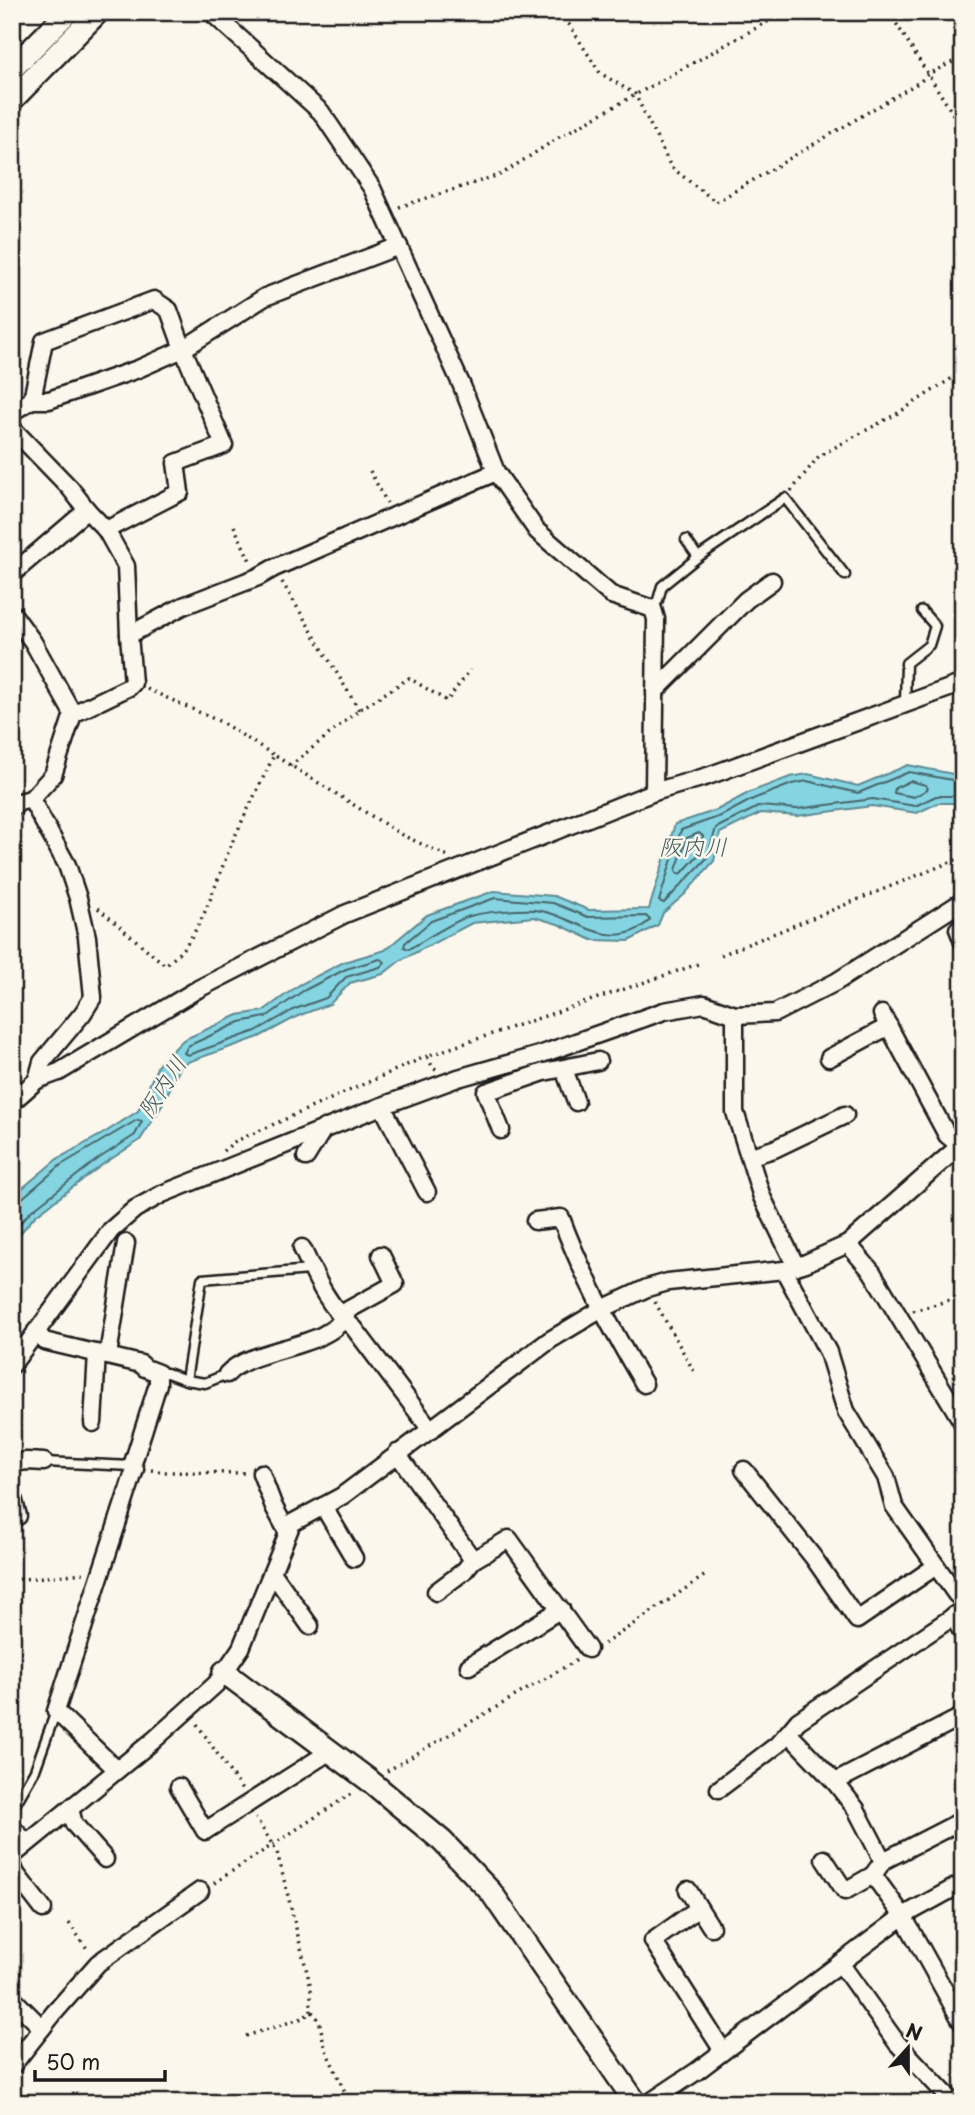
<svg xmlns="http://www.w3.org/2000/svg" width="975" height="2115" font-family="'Playpen Sans','Klee One',sans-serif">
<rect width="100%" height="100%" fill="#fbf7ec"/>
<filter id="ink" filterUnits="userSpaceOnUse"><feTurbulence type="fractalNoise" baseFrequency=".0143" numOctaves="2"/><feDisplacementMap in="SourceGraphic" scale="14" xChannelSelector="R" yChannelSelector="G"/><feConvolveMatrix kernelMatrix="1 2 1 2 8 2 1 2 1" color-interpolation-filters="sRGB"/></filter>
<g filter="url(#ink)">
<polygon fill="#85d4e2" stroke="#5b8a93" stroke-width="2" points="908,765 963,776 963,803 938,803 917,813 872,806 797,816 761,813 720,833 714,861 684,895 663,913 658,925 629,941 592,940 558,924 534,917 472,923 401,960 383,974 350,983 330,1004 298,1016 259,1037 182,1064 159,1111 140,1140 102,1165 35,1216 12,1243 12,1197 57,1159 104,1133 138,1111 158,1065 183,1040 238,1015 263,1011 299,985 344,962 385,950 427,915 494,891 554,896 589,910 649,909 675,824 717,810 750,792 790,777 808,774 858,786"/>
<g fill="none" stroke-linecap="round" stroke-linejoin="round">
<g stroke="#46666b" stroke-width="2">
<polygon points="910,781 926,785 928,789 914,797 894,793 895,788"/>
<polyline points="963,782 909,772 858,793 807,781 792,784 753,799 721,816 681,830 659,901 664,903 707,858 716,828 760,806 797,809 873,799 915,806 936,796 963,796"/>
<polygon points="699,833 703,836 699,854 682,873 678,874 676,870 687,838"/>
<path d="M495 898 553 903 588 917 646 916 650 920C610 957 574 913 534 910 522 909 482 912 470 916 453 921 425 940 409 949L404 947 405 943 431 921Z"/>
<polygon points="380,959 385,962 380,967 346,977 326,998 295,1009 256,1031 188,1055 184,1053 188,1046 240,1022 266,1017 303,991 346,969"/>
<polyline points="12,1202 20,1200 61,1165 137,1120 142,1121 135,1135 98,1159 31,1211 12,1232"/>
</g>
<polyline stroke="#5b8a93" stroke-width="5" points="12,826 13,825"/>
<defs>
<g id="lane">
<polyline points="686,540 698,557"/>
<polyline points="653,609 658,600 662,586 698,557 785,498 845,575"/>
<polyline points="905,704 906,663 929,645 935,626 922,611"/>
<polyline points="158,1373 167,1373 186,1380 202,1279 310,1270"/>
<polyline points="186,1380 205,1383 227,1374"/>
<polyline points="44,1462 132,1466"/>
<polyline points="12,1802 16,1803 35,1770 56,1711"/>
<polyline points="12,1822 31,1841"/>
</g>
<g id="street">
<polyline points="211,12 321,112 372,188 462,386 496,472 537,531 611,595 653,609 656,619 654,792"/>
<polyline points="12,412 32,400 49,400 138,369 183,349 265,297 399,246"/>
<polyline points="12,428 70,488 87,510"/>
<polyline points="106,530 126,566 129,635"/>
<polyline points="12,574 87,510 106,530 180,492 176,463 224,445 183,349 169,310 154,300 44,341 32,400"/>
<polyline points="12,613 33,642 73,714 53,775 31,799 67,865 78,898 87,937 93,997 83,1013 42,1062 37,1080"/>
<polyline points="655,691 746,600 772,581"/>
<polyline points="73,714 129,687 133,683 129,635 183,606 258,577 274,568 496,472"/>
<polyline points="12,808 19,802 31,799"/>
<polyline points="958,929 963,942"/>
<polyline points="882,1014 947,1135 959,1145"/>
<polyline points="735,1015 735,1112 762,1197 796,1266"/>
<polyline points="829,1058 889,1026"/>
<polyline points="564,1069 576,1102"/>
<polyline points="12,1102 37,1080 59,1072 198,989 345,914 654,792 708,776 963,683"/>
<polyline points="382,1106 427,1192"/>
<polyline points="501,1130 486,1092 544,1072 598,1061"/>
<polyline points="751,1156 774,1149 845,1115"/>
<polyline points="306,1157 324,1128"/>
<path d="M535 1221 561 1218C583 1277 612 1330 644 1384"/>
<polyline points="848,1244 872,1272 963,1423"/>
<path d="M302 1248C315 1276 329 1309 354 1328L431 1430"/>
<polyline points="784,1270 828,1352 846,1411 886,1477 894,1506 956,1594 963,1600"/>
<polyline points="36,1331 44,1341 141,1364 145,1368 158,1373 158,1384 132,1466 135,1469 56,1711 117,1770"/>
<polyline points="108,1355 126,1243"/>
<polyline points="12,1365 111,1230 135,1209 162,1194 382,1106 458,1078 539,1055 664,1011 704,1004 735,1015 775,1013 836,982 963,901"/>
<path d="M227 1374C254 1345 334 1350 348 1310L395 1284 381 1255"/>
<polyline points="93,1423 97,1353"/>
<polyline points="397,1453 473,1560 509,1539 588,1649"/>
<polyline points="12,1463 27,1461 44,1462"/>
<polyline points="744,1470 813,1557 857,1620 936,1566"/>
<polyline points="261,1473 274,1507 287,1531"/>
<polyline points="12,1494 18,1516"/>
<polyline points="323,1506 354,1558"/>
<polyline points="272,1572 310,1626"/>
<polyline points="436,1592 464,1571 473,1560"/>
<polyline points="953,1616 963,1634"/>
<polyline points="469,1666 561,1609"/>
<polyline points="835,1782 963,1716"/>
<polyline points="179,1787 205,1831 329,1752"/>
<polyline points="719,1789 777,1745 788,1733"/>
<polyline points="70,1809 74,1824 105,1859"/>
<polyline points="963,1820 883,1861 873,1875 903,1916 963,2024"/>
<polyline points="12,1856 154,1740 216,1684 241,1648 292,1523 342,1496 550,1340 602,1309 647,1288 668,1282 784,1270 806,1263 848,1244 963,1143"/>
<polyline points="824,1859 845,1891 873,1875"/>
<polyline points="883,1861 856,1809 835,1782 788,1733 798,1721 963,1610"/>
<polyline points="12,1864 16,1874 43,1909"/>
<polyline points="688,1890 699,1908 653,1941 723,2051"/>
<polyline points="699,1908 711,1927"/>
<polyline points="840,1963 897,2043 954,2103"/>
<polyline points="12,1998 42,2028"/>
<polyline points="12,2066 54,2013 98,1963 200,1891"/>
<polyline points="649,2103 697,2071 903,1916 963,1883"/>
</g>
<g id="secondary">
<polyline points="12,69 68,12"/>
<polyline points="12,100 98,12"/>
<polyline points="224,1672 370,1781 442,1841 491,1892 636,2103"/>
</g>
</defs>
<use href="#lane" stroke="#1c1c1c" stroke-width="13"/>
<use href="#street" stroke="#1c1c1c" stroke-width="21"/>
<use href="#secondary" stroke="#1c1c1c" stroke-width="26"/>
<g stroke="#1c1c1c" stroke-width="3.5" stroke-dasharray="2 5" stroke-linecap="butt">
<polyline points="561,12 600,73 635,94 671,167 716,202 921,81 928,74 963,57"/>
<polyline points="889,12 963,130"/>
<polyline points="399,207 502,174 561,136 785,12"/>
<polyline points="370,471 387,503"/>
<polyline points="791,491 819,456 898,413 963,371"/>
<polyline points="234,526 251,563"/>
<polyline points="282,582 359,710"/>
<polyline points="147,689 221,722 274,755"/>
<polyline points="290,766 359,710 409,678 447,701 470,670"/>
<path d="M98 908 165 965C202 940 215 882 232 843 245 814 260 785 274 755L402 835 448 856"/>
<polyline points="721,955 963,857"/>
<polyline points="436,1070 433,1068 427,1056 701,963"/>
<polyline points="223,1151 234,1142 427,1056"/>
<polyline points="655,1302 696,1375"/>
<polyline points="913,1311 963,1296"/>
<polyline points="151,1470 164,1472 245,1473"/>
<polyline points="12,1580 85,1573"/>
<polyline points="604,1644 707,1574"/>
<polyline points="197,1724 242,1790"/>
<polyline points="387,1771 577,1660"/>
<polyline points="214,1883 354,1792"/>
<polyline points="69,1923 88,1950"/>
<polyline points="312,2012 319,2020 325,2048 350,2103"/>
<polyline points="246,2036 303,2018 311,2012 311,1988 277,1852 256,1818"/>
</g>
<use href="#lane" stroke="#fbf7ec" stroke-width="8"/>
<use href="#street" stroke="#fbf7ec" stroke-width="16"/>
<use href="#secondary" stroke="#fbf7ec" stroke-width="21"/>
</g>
</g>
<g text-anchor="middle" stroke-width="5" stroke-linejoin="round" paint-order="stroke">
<g font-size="23" font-style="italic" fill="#415c61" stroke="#fbf7ec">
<text x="693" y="855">阪内川</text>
<text transform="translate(162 1087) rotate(-57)" y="8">阪内川</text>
</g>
</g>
<rect width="975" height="2115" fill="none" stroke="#fbf7ec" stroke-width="42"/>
<rect x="21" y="21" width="933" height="2073" fill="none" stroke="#1c1c1c" stroke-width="2.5" filter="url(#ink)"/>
<g transform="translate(908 2048) rotate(21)" stroke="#fbf7ec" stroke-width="5" paint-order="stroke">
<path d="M0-5L12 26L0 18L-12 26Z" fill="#1c1c1c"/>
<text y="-10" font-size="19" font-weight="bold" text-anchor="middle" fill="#1c1c1c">N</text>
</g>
<path d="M35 2070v10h130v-10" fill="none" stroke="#1c1c1c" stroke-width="3.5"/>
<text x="46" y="2070" font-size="21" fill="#1c1c1c" stroke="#fbf7ec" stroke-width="5" paint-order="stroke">50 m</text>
</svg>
